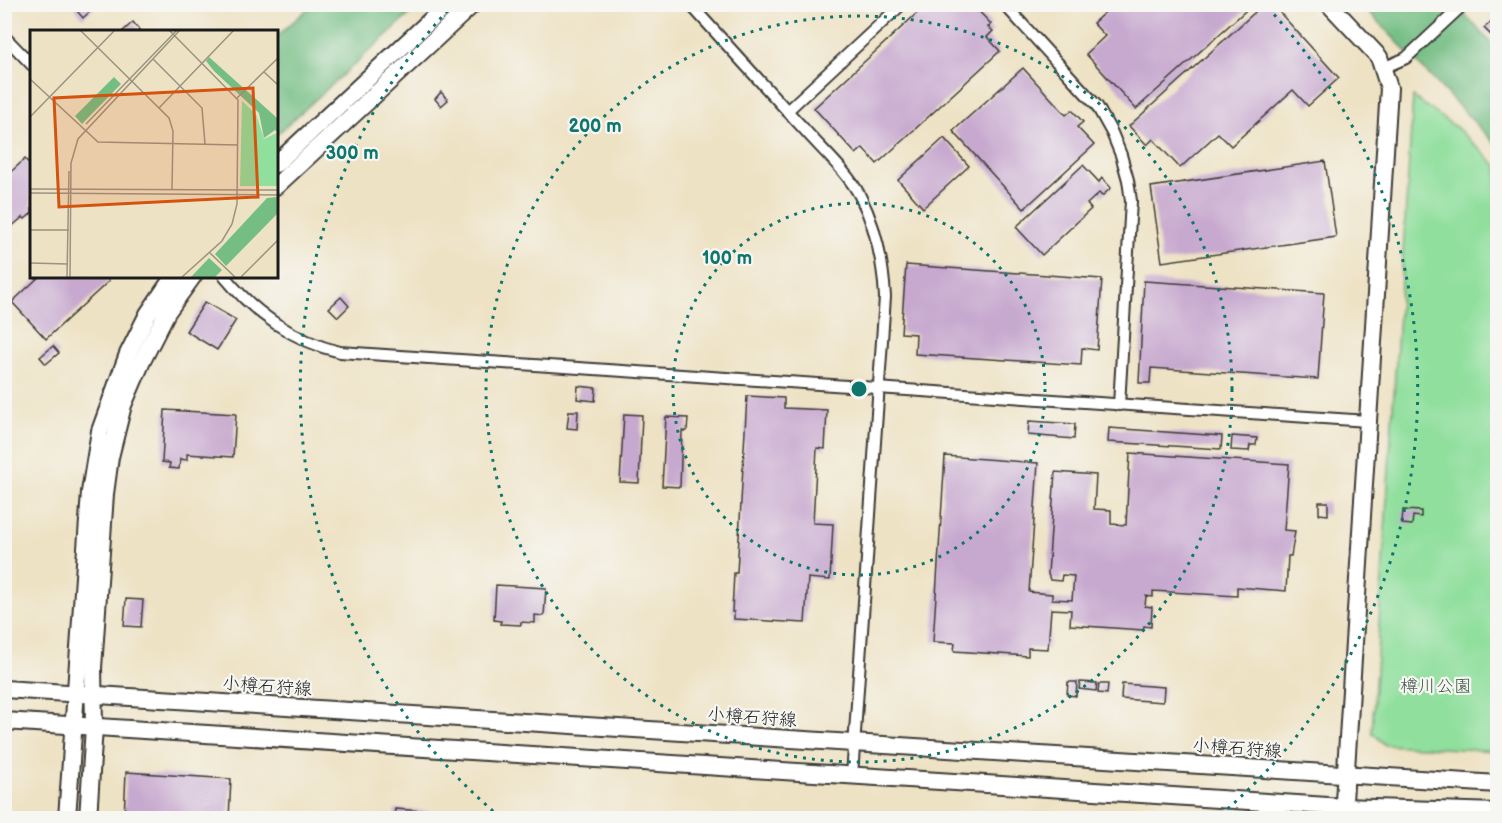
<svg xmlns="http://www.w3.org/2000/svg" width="1502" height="823" font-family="'Balsamiq Sans','Klee One',sans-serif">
<rect width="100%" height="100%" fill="#f6f6f2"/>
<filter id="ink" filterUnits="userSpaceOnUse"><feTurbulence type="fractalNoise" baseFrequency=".0167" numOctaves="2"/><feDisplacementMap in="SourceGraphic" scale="12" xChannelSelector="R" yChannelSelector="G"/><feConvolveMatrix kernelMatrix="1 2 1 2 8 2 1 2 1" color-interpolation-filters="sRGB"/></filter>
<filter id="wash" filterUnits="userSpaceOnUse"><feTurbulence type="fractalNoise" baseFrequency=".008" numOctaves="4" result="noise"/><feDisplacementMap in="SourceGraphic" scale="24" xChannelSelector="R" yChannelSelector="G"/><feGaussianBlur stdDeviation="1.35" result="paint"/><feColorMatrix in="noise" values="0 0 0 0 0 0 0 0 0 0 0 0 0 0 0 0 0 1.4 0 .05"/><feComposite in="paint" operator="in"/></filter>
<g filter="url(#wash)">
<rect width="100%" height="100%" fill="#eee2c4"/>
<polygon fill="#90df9d" stroke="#567e5c" stroke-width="1.5" points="1413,97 1457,128 1497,166 1497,751 1385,745 1372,732"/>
<g fill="#74be84" stroke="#486d50" stroke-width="1.5">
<polygon points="312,5 420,5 276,135 276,37"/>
<polygon points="1362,5 1456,5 1497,49 1497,146"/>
</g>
<g id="blocks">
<g fill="#c7a9cf">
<polygon points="71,4 98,4 83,18"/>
<polygon points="927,4 972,4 991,24 988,27 993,31 987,37 1000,51 877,164 863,148 856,154 814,108"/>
<polygon points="1114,4 1253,4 1136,109 1086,54 1105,36 1093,23"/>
<polygon points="1264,4 1272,4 1339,78 1308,106 1293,90 1231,146 1218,133 1180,168 1153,139 1147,145 1129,126"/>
<polygon points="1498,16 1498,42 1484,28"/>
<polygon points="133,22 141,32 122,32"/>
<polygon points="1023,68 1066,115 1072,110 1083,122 1077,127 1094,145 1024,209 953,131"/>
<polygon points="441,92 448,100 441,106 435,99"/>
<polygon points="944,138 969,166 923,208 898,180"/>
<polygon points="25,159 32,167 32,213 25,219 23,217 4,233 4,178"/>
<polygon points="1325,161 1336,237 1162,262 1151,187"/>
<polygon points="1083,165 1099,182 1102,178 1111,188 1102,196 1099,193 1087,204 1091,209 1042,255 1016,227"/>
<polygon points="906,265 1102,279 1097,350 1082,348 1081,365 915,354 916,334 901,333"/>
<polygon points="40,276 104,276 109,281 46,339 12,302"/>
<polygon points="1144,281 1324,293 1318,379 1151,368 1150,383 1139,383"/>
<polygon points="341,297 349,306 338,317 329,308"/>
<polygon points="205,302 236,320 217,350 186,331"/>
<polygon points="53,346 59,353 46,364 40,357"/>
<polygon points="578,386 596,388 595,401 577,399"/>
<polygon points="747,396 784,398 784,408 827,410 825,449 817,448 813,523 833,524 830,580 808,578 805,623 734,619 734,612 732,612 734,573 737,573"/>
<polygon points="165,410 236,414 233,457 187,454 187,460 180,459 179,469 169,468 170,463 162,462"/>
<polygon points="569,411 578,411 577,429 567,428"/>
<polygon points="624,414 642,415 639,483 620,482"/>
<polygon points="666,417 688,418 687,431 682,431 680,487 662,486"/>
<polygon points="1029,421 1075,424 1074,439 1028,435"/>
<polygon points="1109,428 1222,436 1221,449 1108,442"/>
<polygon points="1232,436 1257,438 1256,445 1250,445 1249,451 1231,450"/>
<polygon points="1130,453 1289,464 1284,530 1295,531 1291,556 1288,556 1286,591 1237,587 1237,596 1153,591 1153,597 1146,596 1145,606 1152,607 1151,627 1144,626 1143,630 1070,625 1071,610 1051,609 1048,649 1028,648 1028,656 954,651 955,643 933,642 945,456 1038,463 1029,592 1052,594 1052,599 1072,600 1074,576 1062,575 1061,581 1050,580 1048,574 1055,472 1096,475 1094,509 1111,510 1111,524 1126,525"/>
<polygon points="1319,502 1328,502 1328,515 1319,514"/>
<polygon points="1403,510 1421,511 1421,517 1413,516 1412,525 1402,524"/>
<polygon points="496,585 546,588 544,616 535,615 535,623 521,622 521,625 500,624 501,621 494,620"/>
<polygon points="126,599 143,600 141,627 124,626"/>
<polygon points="1068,682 1077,682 1076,696 1067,695"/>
<polygon points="1080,682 1097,683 1096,691 1079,689"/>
<polygon points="1099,684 1108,684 1107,694 1098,693"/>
<polygon points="1122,684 1164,687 1163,702 1121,699"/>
<polygon points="126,772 231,779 229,818 124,818"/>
<polygon points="395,809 451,813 451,818 394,818"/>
<polygon points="270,813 286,814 285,818 270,818"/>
</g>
</g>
</g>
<g filter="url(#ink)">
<use href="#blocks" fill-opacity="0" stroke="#3c3a35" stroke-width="1.5"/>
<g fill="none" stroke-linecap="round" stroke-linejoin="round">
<defs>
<g id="street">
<path d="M690 4C728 46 766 88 804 129 822 150 847 171 860 196 876 227 883 261 885 297L852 776"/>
<polyline points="1004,4 1097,106 1112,133 1121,155 1128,180 1131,201 1119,405"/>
<polyline points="4,36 32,65"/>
<polyline points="1383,68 1406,58 1464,4"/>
<polyline points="787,111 902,4"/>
<path d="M224 276C254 313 294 341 340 352L1368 421"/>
</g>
<g id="secondary">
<polyline points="1329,4 1379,57 1389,88 1343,817"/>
<polyline points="276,164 448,4"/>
<polyline points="276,186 473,4"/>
<polyline points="4,689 1498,784"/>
<polyline points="4,721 1343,807 1498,812"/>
<polyline points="67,818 90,492 100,431 128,354 148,314 174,276"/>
<polyline points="88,818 94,727 93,668 105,494 110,457 123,405 142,361 167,312 193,276"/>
</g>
</defs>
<use href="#street" stroke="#3c3a35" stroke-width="14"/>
<use href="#secondary" stroke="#3c3a35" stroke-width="20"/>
<use href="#street" stroke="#fff" stroke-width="10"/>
<use href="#secondary" stroke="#fff" stroke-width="16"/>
</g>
</g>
<g fill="none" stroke="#0f766e" stroke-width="3" stroke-dasharray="3 6">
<circle cx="859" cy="389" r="186"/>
<circle cx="859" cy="389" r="373"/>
<path d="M500 817A559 559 0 0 1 450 8M1268 8A559 559 0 0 1 1218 817"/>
</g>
<g text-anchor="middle" stroke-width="4.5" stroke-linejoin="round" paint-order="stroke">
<g font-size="18" fill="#1c1c1c" stroke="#f6f6f2">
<text transform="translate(267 686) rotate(4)" y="6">小樽石狩線</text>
<text transform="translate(752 717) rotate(4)" y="6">小樽石狩線</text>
<text transform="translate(1237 748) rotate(4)" y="6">小樽石狩線</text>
</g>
<g font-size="18" fill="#3f5643" stroke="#f6f6f2">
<text x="1436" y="692">樽川公園</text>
</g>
</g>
<g transform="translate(30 30)">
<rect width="248" height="248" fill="#eee2c4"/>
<path d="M212 71 226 84 234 109 247 103 248 156H210Z" fill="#90df9d"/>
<path d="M179 27 247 88V102L245 100 234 108 229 83 184 41 176 31ZM84 47 91 54 52 94 45 86ZM247 167V184L196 236 185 224 237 168ZM179 228 192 240 185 247H161Z" fill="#74be84"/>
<path fill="none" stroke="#9a9381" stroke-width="1.5" d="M50 0 139 88 143 101 142 160M139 0 208 70 207 174 202 194 192 211 152 247M123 29 172 78 175 114M234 42 248 55M0 49 68 112 208 115M207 68 248 28M129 78 204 0M0 87 85 0M56 94 147 0M0 159 248 160M0 163 248 165M0 200H39M180 223 205 247M0 233 37 234M37 247 39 141M40 247 41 133 48 109 150 0M211 247 248 210"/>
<path fill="#d4530e" fill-opacity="0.15" stroke="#d4530e" stroke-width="3" d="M223 58 228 167 29 177 24 68Z"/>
<rect width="248" height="248" fill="none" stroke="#1c1c1c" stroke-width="3"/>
</g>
<circle cx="859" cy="389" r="9" fill="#0f766e" stroke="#f6f6f2" stroke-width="3"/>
<g font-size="18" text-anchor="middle" font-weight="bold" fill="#0f766e" stroke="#f6f6f2" stroke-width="4.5" stroke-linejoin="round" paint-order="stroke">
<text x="595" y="132">200 m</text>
<text x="352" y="159">300 m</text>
<text x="727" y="264">100 m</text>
</g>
<rect width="1502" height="823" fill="none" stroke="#f6f6f2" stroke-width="24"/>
</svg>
